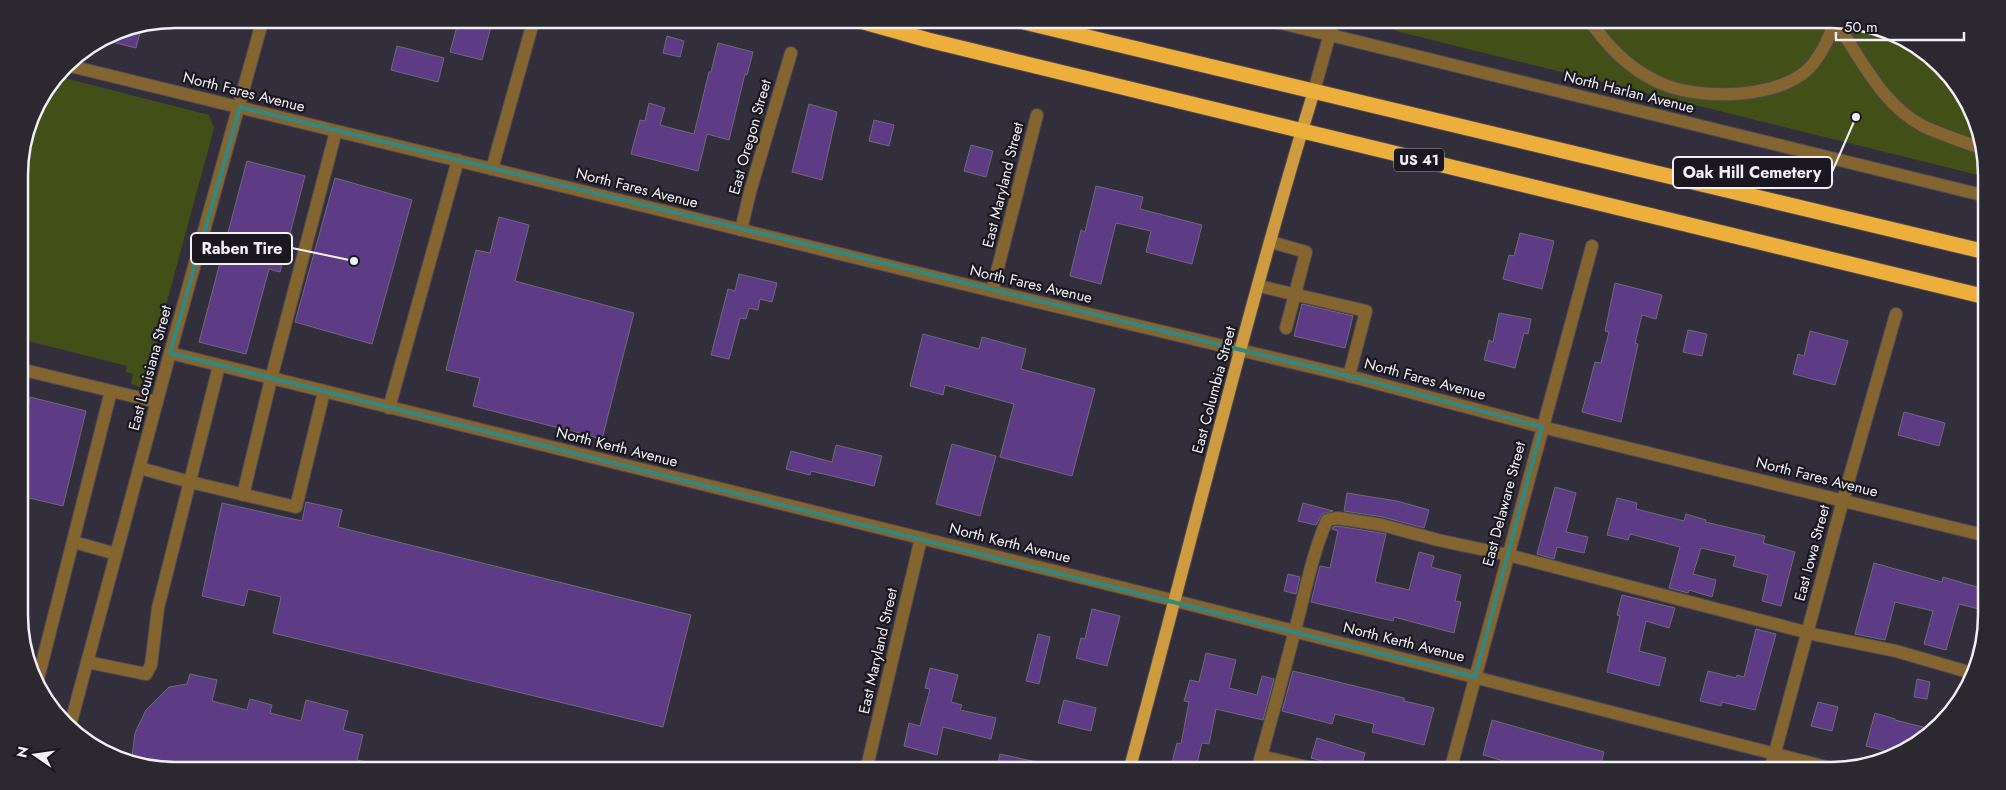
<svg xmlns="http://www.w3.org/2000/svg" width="2006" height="790" font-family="Jost,sans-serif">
<rect width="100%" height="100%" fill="#332e3b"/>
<g fill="#425018">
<polygon points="1388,19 1831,19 1882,27 1918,45 1955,79 1986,154 1986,177 1396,31"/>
<polygon points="57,76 209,115 214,128 145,383 140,387 131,384 133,374 126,372 127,366 20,339 19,164 35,105"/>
</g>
<g fill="#5d3b85" stroke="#706a7a">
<polygon points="459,19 493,19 482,60 450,52"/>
<polygon points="142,25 136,48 112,42 115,30"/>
<polygon points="667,36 684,41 680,57 663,53"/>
<polygon points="718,43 753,52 747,75 745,74 729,140 707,134 698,171 631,154 640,120 645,121 649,103 665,108 660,125 694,134 709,72 711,72"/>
<polygon points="397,46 444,58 438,82 391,70"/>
<polygon points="809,104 837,112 822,180 792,172"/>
<polygon points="874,120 894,125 889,146 869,141"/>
<polygon points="971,145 993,151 986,177 964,171"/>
<polygon points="247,161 305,176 280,272 269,269 246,354 199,342"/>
<polygon points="335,178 412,200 372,344 295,322"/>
<polygon points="1096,186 1143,197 1140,209 1202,225 1192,264 1146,252 1151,231 1116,223 1101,284 1070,276 1081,230 1085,232"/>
<polygon points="499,217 529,225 515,281 634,313 602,439 473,406 480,378 446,370 476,250 490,253"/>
<polygon points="1520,233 1554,241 1542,289 1503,279 1509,255 1514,256"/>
<polygon points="739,274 777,283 772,302 760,299 758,310 749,308 746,319 740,318 729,359 711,355 728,289 735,291"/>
<polygon points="1615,283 1662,295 1656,319 1642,315 1635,343 1638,344 1621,422 1582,412 1595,362 1601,363 1609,332 1605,331"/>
<polygon points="1302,304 1353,316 1345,348 1294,336"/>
<polygon points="1499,313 1531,319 1528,334 1524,333 1515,368 1484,360 1489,340 1493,342"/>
<polygon points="1688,330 1707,334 1702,356 1683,352"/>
<polygon points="1810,331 1848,341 1835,385 1793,374 1798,354 1804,356"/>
<polygon points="923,334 979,349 982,337 1026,349 1021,369 1095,389 1072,476 1000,457 1014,404 945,385 943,395 910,386"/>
<polygon points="30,397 86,411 63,506 21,496 21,435"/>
<polygon points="1904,412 1945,423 1939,446 1898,435"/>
<polygon points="952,444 996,456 980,516 936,504"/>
<polygon points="836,445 882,456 874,486 811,471 810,475 786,469 791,451 832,462"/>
<polygon points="1555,487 1576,493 1566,532 1588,537 1584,553 1557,547 1554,559 1537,554"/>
<polygon points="1347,493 1397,501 1429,510 1424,528 1383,517 1344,511"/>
<polygon points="1617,498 1637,503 1636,509 1684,521 1686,514 1706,520 1705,522 1765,536 1763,543 1795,552 1781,606 1762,601 1768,575 1733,566 1736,556 1701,548 1693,574 1716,580 1712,597 1689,590 1688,593 1669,588 1680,547 1630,534 1628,540 1607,535"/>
<polygon points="306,502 342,510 338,527 691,615 663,727 273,633 281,597 248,589 244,606 202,596 222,503 302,521"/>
<polygon points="1303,503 1333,511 1322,514 1316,525 1298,521"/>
<polygon points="1338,526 1386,534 1375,582 1409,590 1419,552 1434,556 1431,567 1461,575 1455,601 1461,602 1454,633 1394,617 1393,621 1311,602 1320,566 1330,568 1338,531 1332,529 1333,527"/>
<polygon points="1874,563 1942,582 1943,577 1987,590 1987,611 1959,604 1946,650 1924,644 1933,611 1895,602 1885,640 1855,634"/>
<polygon points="1288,574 1300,577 1296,594 1284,591"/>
<polygon points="1622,595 1675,608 1669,628 1646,621 1639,651 1666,658 1659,686 1607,672 1620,616 1617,615"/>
<polygon points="1092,609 1120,616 1107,666 1076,658 1081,638 1085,639"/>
<polygon points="1756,629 1776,634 1755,710 1722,702 1721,706 1700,701 1708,671 1736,678 1737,675 1744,677"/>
<polygon points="1038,634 1050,637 1039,684 1026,681"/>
<polygon points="1206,653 1236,660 1229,688 1257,695 1262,676 1274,679 1269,698 1263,720 1216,709 1209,744 1202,743 1195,771 1174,771 1176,763 1172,762 1177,743 1181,744 1189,702 1184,701 1190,680 1199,682"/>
<polygon points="930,668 958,675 951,702 962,705 960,710 996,718 991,739 943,727 937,755 904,746 909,723 920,726 930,689 925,688"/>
<polygon points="1293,671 1404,698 1404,701 1434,708 1424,745 1372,732 1374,724 1335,714 1332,724 1282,711"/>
<polygon points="190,674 217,680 212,701 247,710 250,699 272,705 270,713 301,721 306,700 348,711 343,730 363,735 357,760 384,766 384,771 174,771 131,764 135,733 146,710 169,687 187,684"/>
<polygon points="1917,679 1930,682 1927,699 1914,697"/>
<polygon points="1064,700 1096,708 1091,731 1058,723"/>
<polygon points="1818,702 1838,707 1832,731 1811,726"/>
<polygon points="1875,713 1895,719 1895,720 1935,730 1926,739 1898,754 1866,746"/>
<polygon points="1492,720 1604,752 1599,771 1509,771 1511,763 1483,755"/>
<polygon points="1317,738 1365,753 1360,771 1311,758"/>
<polygon points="1000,754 1050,765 1049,771 996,771"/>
</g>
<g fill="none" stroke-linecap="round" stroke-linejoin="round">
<defs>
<g id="minor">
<polyline points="1265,19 1986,196"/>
<path d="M1589 19C1592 26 1598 31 1602 37 1619 58 1640 75 1665 85 1704 100 1785 99 1813 64 1823 51 1831 34 1835 19"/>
<path d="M1835 21C1861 58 1881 104 1923 126 1942 135 1963 142 1984 149"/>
<polyline points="66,65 992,291 1349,376 1542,427 1987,536"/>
<polyline points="1314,91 1334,19"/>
<polyline points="492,169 534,19"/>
<polyline points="741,230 750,192 791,53"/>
<polyline points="1271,242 1306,252 1286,328"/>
<polyline points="1259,286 1366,311 1349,376"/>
<polyline points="992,291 1037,115"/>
<polyline points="170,353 1176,601 1842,771"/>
<polyline points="20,369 157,402"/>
<polyline points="389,408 458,160"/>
<polyline points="140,468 190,482 296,507 324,392"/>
<polyline points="243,495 271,379 336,131"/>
<polyline points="74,542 116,554"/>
<polyline points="87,662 146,674 151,665 158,608 219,366"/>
<polyline points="38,679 111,391"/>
<polyline points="70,726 170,353 263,19"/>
<polyline points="1261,756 1323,771"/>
<polyline points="866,771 921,538"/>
<path d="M1257 771C1270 724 1283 677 1295 630 1305 593 1312 555 1327 520L1338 518 1382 525 1438 540 1508 555 1817 635 1896 651 1975 674"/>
<polyline points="1450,771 1592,246"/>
<polyline points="1770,771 1843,500 1896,314"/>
</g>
<path id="major" d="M1129 771C1191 545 1245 316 1314 91"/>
<g id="highway">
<polyline points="853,19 928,40 1986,297"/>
<polyline points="1012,19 1986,252"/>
</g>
</defs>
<use href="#minor" stroke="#4e4955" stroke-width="14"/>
<use href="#major" stroke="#4e4955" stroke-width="14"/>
<use href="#highway" stroke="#4e4955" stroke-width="17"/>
<use href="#minor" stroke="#846530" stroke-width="12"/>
<use href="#major" stroke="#ce9b40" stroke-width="12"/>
<use href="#highway" stroke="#edaf3c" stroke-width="15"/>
</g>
<path fill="none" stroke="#318883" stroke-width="4" stroke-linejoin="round" d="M240 107 1349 376 1542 427 1475 677 170 353Z"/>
<g text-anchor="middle" stroke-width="4.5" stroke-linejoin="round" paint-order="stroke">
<rect fill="#1a171e" stroke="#b1aeb7" stroke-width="1" x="1394" y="148.5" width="50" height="23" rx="4"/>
<g font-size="14" font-weight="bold" fill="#f2eff8">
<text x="1419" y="165">US 41</text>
</g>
<g font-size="15" fill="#f2eff8" stroke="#1a171e">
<text transform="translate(244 92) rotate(14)" y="5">North Fares Avenue</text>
<text transform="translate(1629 92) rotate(14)" y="5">North Harlan Avenue</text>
<text transform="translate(750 137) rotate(-74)" y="5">East Oregon Street</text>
<text transform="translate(1003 185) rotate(-76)" y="5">East Maryland Street</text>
<text transform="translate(637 188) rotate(14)" y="5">North Fares Avenue</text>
<text transform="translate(1031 284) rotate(13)" y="5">North Fares Avenue</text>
<text transform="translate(150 368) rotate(-75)" y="5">East Louisiana Street</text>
<text transform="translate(1425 379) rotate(15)" y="5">North Fares Avenue</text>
<text transform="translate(1214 390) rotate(-75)" y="5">East Columbia Street</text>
<text transform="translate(617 447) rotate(14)" y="5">North Kerth Avenue</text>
<text transform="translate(1817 477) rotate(14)" y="5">North Fares Avenue</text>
<text transform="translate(1504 504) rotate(-75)" y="5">East Delaware Street</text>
<text transform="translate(1010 543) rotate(14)" y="5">North Kerth Avenue</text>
<text transform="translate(1812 553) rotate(-75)" y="5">East Iowa Street</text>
<text transform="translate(1404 642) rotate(14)" y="5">North Kerth Avenue</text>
<text transform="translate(878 651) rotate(-77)" y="5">East Maryland Street</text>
</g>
</g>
<path d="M0 0H2006V790H0ZM175 28H1831A147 147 0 0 1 1978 175V615A147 147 0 0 1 1831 762H175A147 147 0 0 1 28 615V175A147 147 0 0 1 175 28Z" fill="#2b282f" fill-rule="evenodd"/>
<path fill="none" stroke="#f2eff8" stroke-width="2.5" d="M175 28H1831A147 147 0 0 1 1978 175V615A147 147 0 0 1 1831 762H175A147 147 0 0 1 28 615V175A147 147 0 0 1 175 28Z"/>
<path fill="none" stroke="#f2eff8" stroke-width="2" d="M1856 117L1832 172M354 261L292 248"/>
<g fill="#f2eff8" stroke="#1a171e" stroke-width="2">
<circle cx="1856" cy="117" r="5"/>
<circle cx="354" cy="261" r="5"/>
</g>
<g fill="#1a171e" stroke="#f2eff8" stroke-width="2">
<rect x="1673" y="157" width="159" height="31" rx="5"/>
<rect x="191" y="233" width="101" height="31" rx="5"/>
</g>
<g font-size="16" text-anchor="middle" font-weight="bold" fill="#f2eff8">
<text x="1752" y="178">Oak Hill Cemetery</text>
<text x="242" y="254">Raben Tire</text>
</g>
<g transform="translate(35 755) rotate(283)" stroke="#1a171e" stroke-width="4" paint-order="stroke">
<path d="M0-4L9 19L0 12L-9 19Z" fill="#f2eff8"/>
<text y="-8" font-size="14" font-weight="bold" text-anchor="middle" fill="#f2eff8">N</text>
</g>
<path d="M1836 32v8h128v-8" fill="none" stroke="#f2eff8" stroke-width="2.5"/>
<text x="1844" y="32" font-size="15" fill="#f2eff8" stroke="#1a171e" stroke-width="4" paint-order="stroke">50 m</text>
</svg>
